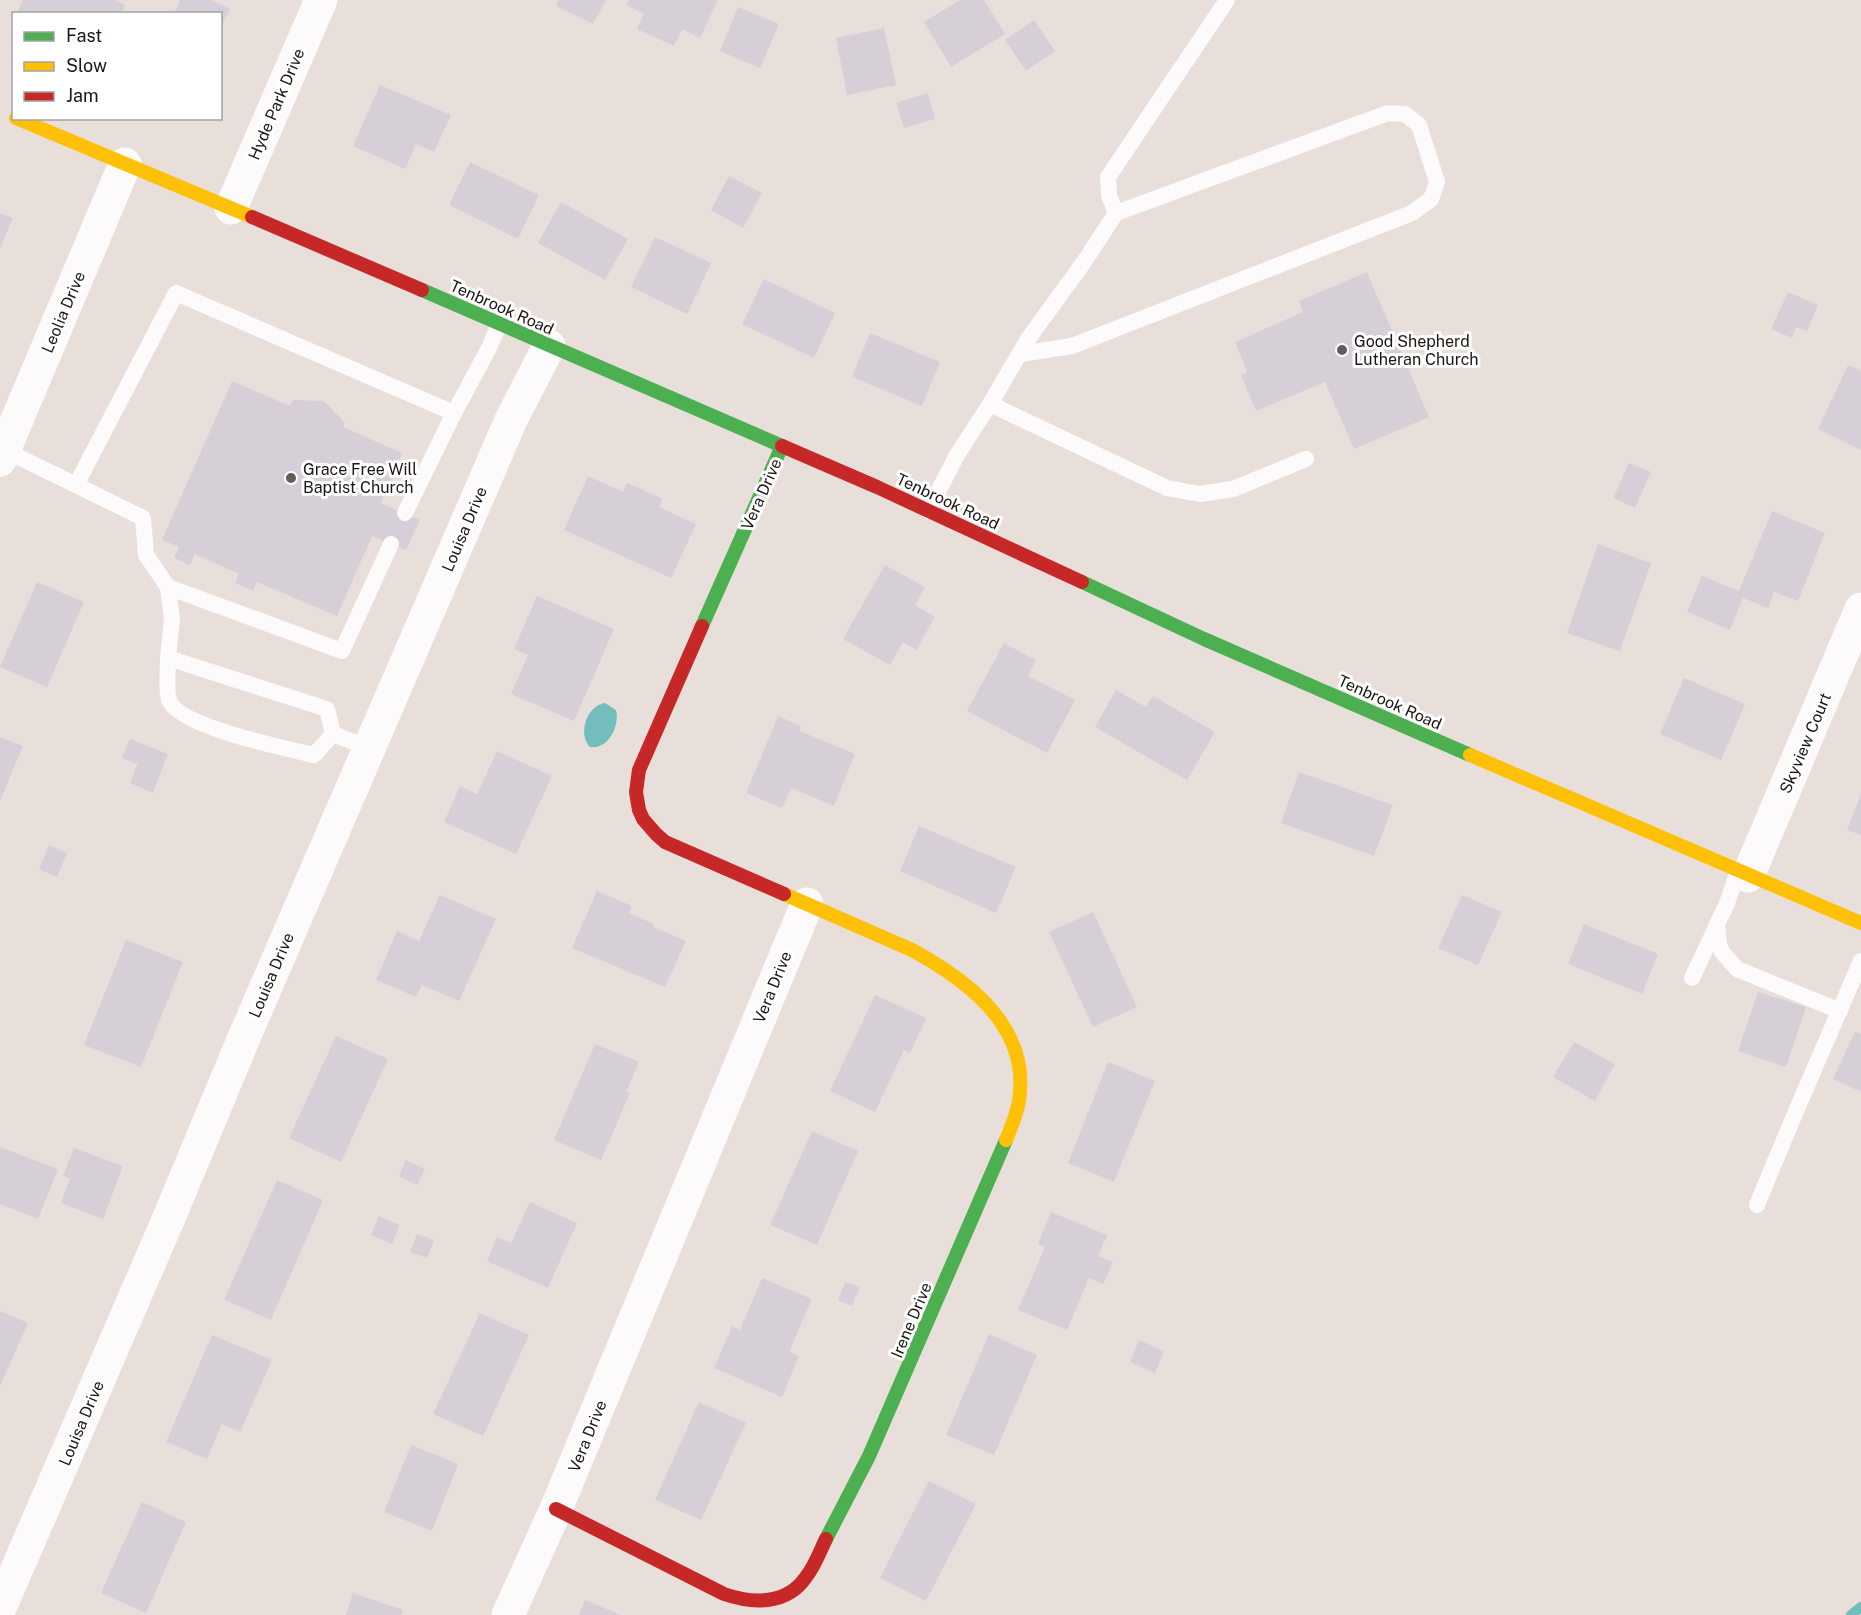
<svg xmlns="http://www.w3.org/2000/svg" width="1861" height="1615" font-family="'Public Sans',sans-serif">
<rect width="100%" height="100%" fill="#e8dfdb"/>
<path fill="#74bdbd" d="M605 703 616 710C620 726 608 750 590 747 577 734 587 705 605 703Z"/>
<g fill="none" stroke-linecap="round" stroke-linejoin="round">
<polyline stroke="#74bdbd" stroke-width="10" points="1851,1615 1861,1607"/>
</g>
<g fill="#d7cfd7">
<polygon points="23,0 115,0 125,5 121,14 16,14"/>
<polygon points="180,0 211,0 230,9 220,29 220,14 174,14"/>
<polygon points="559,0 606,0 593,24 556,6"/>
<polygon points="629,0 718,0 700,38 682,29 674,46 637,29 644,14 626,5"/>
<polygon points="960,0 984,0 1005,34 951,67 924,22"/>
<polygon points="738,7 779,24 760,68 720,51"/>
<polygon points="1034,20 1055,51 1026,71 1005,40"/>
<polygon points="884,28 896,85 847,95 836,38"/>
<polygon points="380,85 451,115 434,152 416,144 405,169 353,146"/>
<polygon points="928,93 935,119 904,128 896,103"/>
<polygon points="470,162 539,195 518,239 449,205"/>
<polygon points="729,176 762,193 743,228 711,210"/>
<polygon points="561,202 628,239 605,280 538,243"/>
<polygon points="0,213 13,218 0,248"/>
<polygon points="655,237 711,263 687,314 631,287"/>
<polygon points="1367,272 1429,417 1354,449 1325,382 1256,411 1241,375 1247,372 1235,342 1303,312 1299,301"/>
<polygon points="764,279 835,313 814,358 742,324"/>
<polygon points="1788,292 1818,305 1807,331 1796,327 1792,338 1771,329"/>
<polygon points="870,333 940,362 922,406 852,377"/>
<polygon points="1848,365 1861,371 1861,450 1818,429"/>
<polygon points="232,381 290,406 293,400 324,401 345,423 343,427 402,453 381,503 420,520 406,550 372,536 337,616 257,582 253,591 235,583 239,574 195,554 190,565 174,558 179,547 162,540"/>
<polygon points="1629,463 1651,472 1635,508 1613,498"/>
<polygon points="588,476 623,492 627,483 663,499 659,507 696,524 671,578 564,530"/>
<polygon points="1772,511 1825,533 1798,601 1774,592 1768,608 1743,598 1730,630 1687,612 1702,576 1739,591"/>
<polygon points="1598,544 1651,563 1620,651 1567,633"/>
<polygon points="885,565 925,587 915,605 935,617 916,650 903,642 890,665 843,639"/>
<polygon points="37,582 84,602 47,687 0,667"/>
<polygon points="537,596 614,629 574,721 511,694 528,655 514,649"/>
<polygon points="1004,643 1036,660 1028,676 1075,700 1047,753 967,711"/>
<polygon points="1684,678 1745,704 1721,760 1660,734"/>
<polygon points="1116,690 1146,707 1153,696 1215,732 1187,780 1095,727"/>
<polygon points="778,716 801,726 800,731 855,754 834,806 791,788 782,808 746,793"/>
<polygon points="0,737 23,746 0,801"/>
<polygon points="130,739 168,754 153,793 130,783 140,758 137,764 122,758"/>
<polygon points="497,751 552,776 516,854 444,822 460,786 477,794"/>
<polygon points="1299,772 1393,805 1374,856 1281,823"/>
<polygon points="1861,794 1861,835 1847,830"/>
<polygon points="919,826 1016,867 996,913 900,871"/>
<polygon points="49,845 67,853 57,877 39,869"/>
<polygon points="597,891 632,906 629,913 654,924 653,927 686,941 665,987 572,948"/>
<polygon points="440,895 496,919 459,1001 422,985 416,997 376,980 397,931 419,941"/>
<polygon points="1462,895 1502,912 1478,965 1438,948"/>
<polygon points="1093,912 1137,1007 1093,1027 1049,932"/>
<polygon points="1584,924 1658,954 1642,994 1568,964"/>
<polygon points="126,940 183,962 141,1067 84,1045"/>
<polygon points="1758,992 1806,1007 1786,1067 1738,1051"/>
<polygon points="875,995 926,1018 910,1053 904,1050 875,1112 830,1091"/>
<polygon points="1855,1032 1861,1034 1861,1092 1833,1079"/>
<polygon points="336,1036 388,1059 341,1162 289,1138"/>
<polygon points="1574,1042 1615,1064 1595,1101 1553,1077"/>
<polygon points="595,1044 639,1062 626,1092 630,1093 601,1160 554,1140"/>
<polygon points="1108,1062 1155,1081 1114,1182 1068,1163"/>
<polygon points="812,1131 858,1151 817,1245 770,1225"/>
<polygon points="0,1147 58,1169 38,1219 0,1204"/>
<polygon points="74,1148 123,1166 103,1219 61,1203 70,1179 63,1176"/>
<polygon points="406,1160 425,1169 417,1185 399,1176"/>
<polygon points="277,1180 323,1200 271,1320 224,1300"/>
<polygon points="530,1202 577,1223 548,1288 487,1261 497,1237 511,1243"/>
<polygon points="1051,1212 1107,1235 1098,1256 1113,1262 1103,1284 1089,1278 1067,1330 1018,1310 1045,1247 1038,1244"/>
<polygon points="379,1216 400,1225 392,1244 371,1235"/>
<polygon points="417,1234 434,1240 427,1258 410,1252"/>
<polygon points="762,1278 812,1299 789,1352 799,1356 782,1397 714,1368 732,1326 740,1330"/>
<polygon points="845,1282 860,1287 852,1306 838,1300"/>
<polygon points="0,1311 28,1323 0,1386"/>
<polygon points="480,1313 529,1335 483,1436 433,1414"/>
<polygon points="989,1334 1037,1355 994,1455 946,1435"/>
<polygon points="212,1335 272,1360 240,1432 222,1424 207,1459 166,1442"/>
<polygon points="1139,1340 1164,1351 1155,1373 1130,1362"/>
<polygon points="699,1402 746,1423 701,1520 655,1500"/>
<polygon points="411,1445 458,1464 432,1531 384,1512"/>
<polygon points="929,1481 976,1504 926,1601 880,1578"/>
<polygon points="142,1502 186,1522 146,1613 101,1593"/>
<polygon points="353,1593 403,1610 401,1615 346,1615"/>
<polygon points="585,1600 621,1615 579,1615"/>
</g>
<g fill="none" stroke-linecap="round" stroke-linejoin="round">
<g stroke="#fcfafa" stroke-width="16">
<polyline points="1020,354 1072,346 1412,213 1431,199 1437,182 1419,125 1405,114 1388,113 1116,213"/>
<polyline points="990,404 1167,488 1200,494 1233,489 1306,459"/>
<polyline points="4,450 76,485"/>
<polyline points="928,511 957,455 990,404 1028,339 1084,262 1116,213 1109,196 1108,177 1227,0"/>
<polyline points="405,513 454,413"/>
<polyline points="168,587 342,651 391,544"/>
<path d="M168 658C168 669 166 691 169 700 178 726 287 749 314 755L333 734 327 709 168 658 172 619 168 587 146 555 143 518 76 485 176 293 454 413 489 348 499 324"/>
<polyline points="333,734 369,748"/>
<polyline points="1738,871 1726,906 1717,924 1719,944 1722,952 1737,969 1840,1011"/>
<polyline points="1692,978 1717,925"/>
<path d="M1757 1205C1790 1123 1826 1042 1861 961"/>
</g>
<g stroke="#fcfafa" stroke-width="33">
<polyline points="231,208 321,0"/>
<polyline points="0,460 125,164"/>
<polyline points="1748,876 1861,609"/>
<polyline points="0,1608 168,1220 243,1040 511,420 549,346"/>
<polyline points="508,1615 556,1509 807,904"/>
</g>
<g stroke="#4caf50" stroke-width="14">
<polyline points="422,290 782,446"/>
<polyline points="1082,582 1204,639 1470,755"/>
<polyline points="702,626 782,446"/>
<polyline points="826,1539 869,1456 1006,1140"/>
</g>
<g stroke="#ffc107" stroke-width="14">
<polyline points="16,118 252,217"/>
<polyline points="1470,755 1861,923"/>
<path d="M784 894 912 950C965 979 1026 1023 1020 1092 1019 1109 1012 1125 1006 1140"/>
</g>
<g stroke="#c62828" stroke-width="14">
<polyline points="252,217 422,290"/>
<polyline points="782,446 877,487 1082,582"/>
<polyline points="702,626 639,770 636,792 639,810 643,819 656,834 665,842 784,894"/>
<path d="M556 1509 724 1594C753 1604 787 1605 806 1577 815 1566 820 1551 826 1539"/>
</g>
</g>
<g fill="#635c59" stroke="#fff" stroke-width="2">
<circle cx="1342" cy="350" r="6"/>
<circle cx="291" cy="478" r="6"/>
</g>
<g text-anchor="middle" stroke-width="6" stroke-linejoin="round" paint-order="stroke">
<g font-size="16" fill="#1b1613" stroke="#fff">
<text transform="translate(276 104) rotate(-67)" y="6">Hyde Park Drive</text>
<text transform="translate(502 307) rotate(24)" y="6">Tenbrook Road</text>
<text transform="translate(63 312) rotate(-67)" y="6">Leolia Drive</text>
<text transform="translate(761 494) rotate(-66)" y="6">Vera Drive</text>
<text transform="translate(948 501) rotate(25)" y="6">Tenbrook Road</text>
<text transform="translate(464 529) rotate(-67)" y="6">Louisa Drive</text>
<text transform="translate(1390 702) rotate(24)" y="6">Tenbrook Road</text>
<text transform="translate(1805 743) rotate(-67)" y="6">Skyview Court</text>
<text transform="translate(271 975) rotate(-67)" y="6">Louisa Drive</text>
<text transform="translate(772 987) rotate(-68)" y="6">Vera Drive</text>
<text transform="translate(911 1320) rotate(-67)" y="6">Irene Drive</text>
<text transform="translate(81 1423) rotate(-67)" y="6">Louisa Drive</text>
<text transform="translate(587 1436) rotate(-68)" y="6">Vera Drive</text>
</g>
<g font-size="16" fill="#1b1613" stroke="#fff" text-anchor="start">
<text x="1354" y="347">Good Shepherd<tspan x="1354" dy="18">Lutheran Church</tspan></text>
<text x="303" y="475">Grace Free Will<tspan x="303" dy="18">Baptist Church</tspan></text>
</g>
</g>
<rect x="12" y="12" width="210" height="108" fill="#ffffff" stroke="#a4a2a1" stroke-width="1.5"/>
<rect x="24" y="32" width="30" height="9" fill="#4caf50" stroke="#a4a2a1" stroke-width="1.5"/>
<text x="66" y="42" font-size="18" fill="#1b1613">Fast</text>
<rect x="24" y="62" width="30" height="9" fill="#ffc107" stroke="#a4a2a1" stroke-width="1.5"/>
<text x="66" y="72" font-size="18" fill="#1b1613">Slow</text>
<rect x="24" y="92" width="30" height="9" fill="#c62828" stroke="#a4a2a1" stroke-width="1.5"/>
<text x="66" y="102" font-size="18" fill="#1b1613">Jam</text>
</svg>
